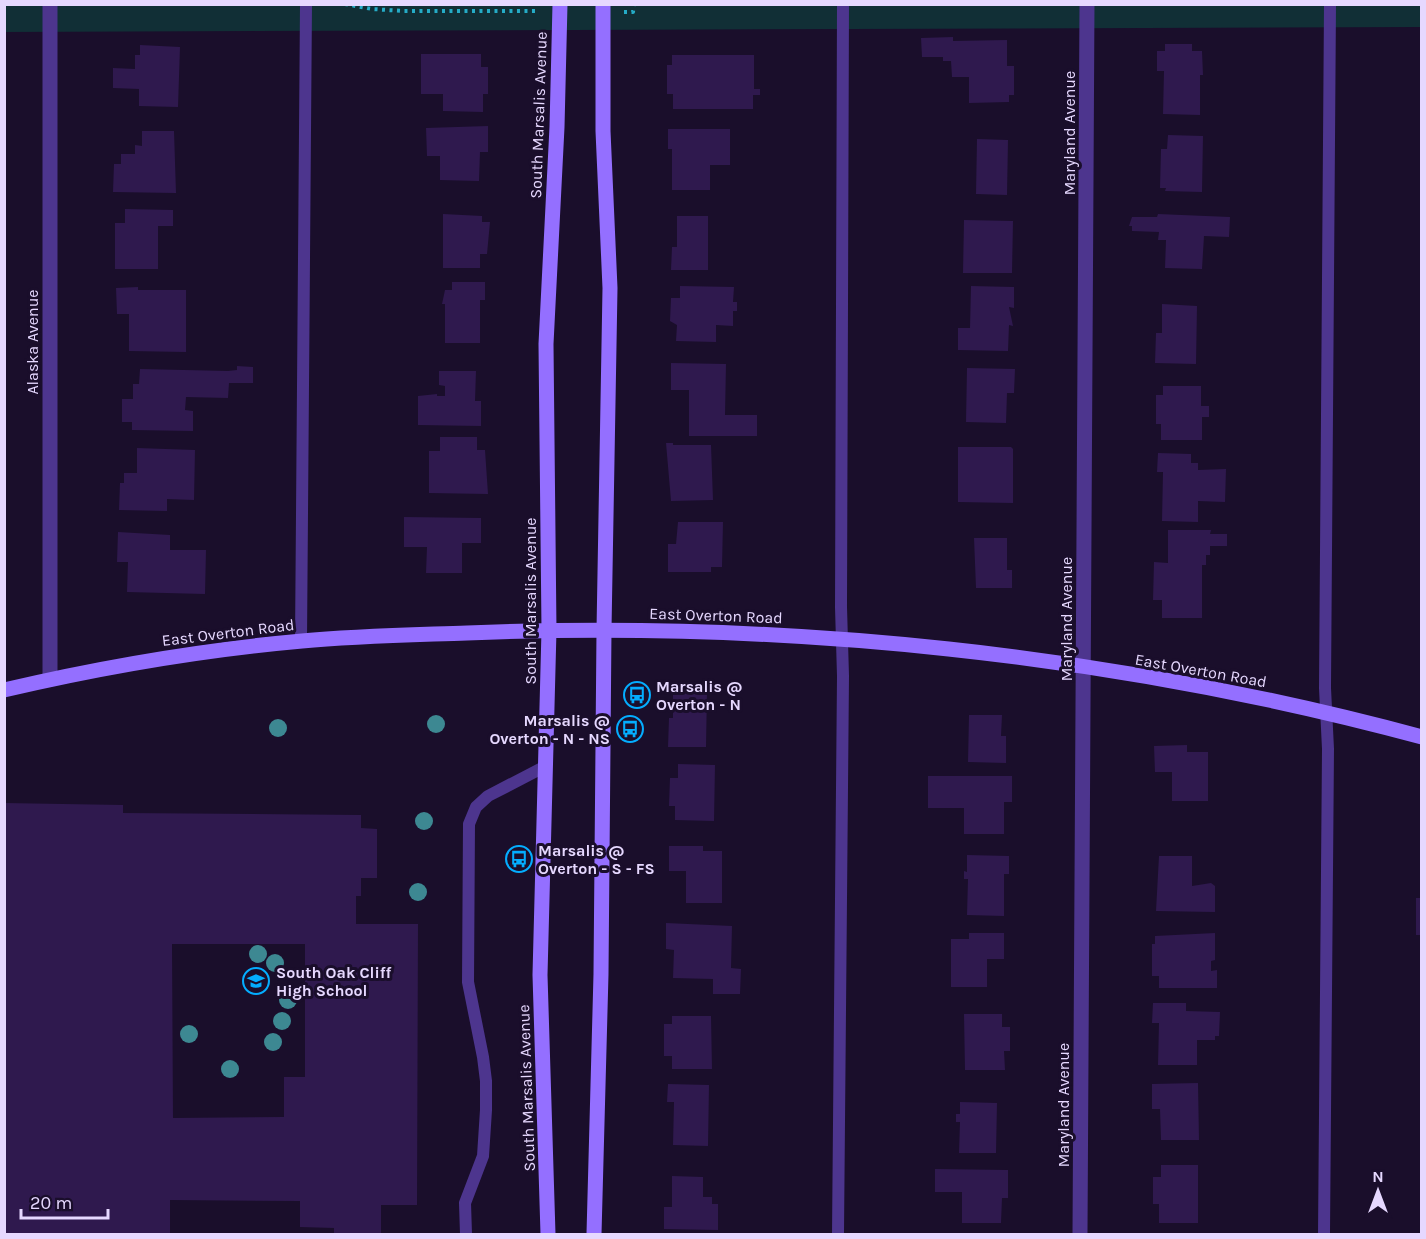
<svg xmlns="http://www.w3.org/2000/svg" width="1426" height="1239" font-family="Karla,sans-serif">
<rect width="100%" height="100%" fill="#1a0e2b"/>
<polygon fill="#112f36" points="1421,4 1422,27 5,32 4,5"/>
<g fill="#2f194e" fill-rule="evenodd">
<polygon points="953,37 953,41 1007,40 1007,66 1014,66 1014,95 1009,95 1009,102 969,103 969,77 952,77 951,61 943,61 943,57 922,57 921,38"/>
<polygon points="1165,44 1192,44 1192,51 1202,51 1203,75 1200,75 1200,115 1163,114 1164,71 1157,71 1157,51 1165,51"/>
<polygon points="140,45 180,47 178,107 139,106 139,89 113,88 113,68 135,69 135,55 140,55"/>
<polygon points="421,54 481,54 481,67 488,67 488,94 483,94 483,112 443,111 443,94 421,94"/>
<polygon points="672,55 754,55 754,89 760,89 760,95 753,95 753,109 673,109 673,94 667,94 667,65 672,65"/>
<polygon points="488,126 488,152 480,152 479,181 440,180 440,156 427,156 426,128"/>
<polygon points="668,129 730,129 730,165 710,165 710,190 672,190 672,149 668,149"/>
<polygon points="142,131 174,131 176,193 113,192 114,164 121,164 121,154 135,154 135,145 142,146"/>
<polygon points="1168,135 1203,136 1202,192 1165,191 1166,188 1160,188 1161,149 1167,149"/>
<polygon points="977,139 1008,140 1007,195 976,194"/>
<polygon points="125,209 173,210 173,226 158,226 158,269 115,269 115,223 125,223"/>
<polygon points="443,214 482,216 482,222 490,222 487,254 480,254 480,268 443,268"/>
<polygon points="1158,214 1230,217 1229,237 1204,236 1202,269 1165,268 1166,240 1158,240 1159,232 1132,231 1132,226 1129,226 1132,217 1157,217"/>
<polygon points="677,216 708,216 708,270 671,270 672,247 677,247"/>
<polygon points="964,220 1013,221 1012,273 963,273"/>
<polygon points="452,282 485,282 485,300 480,300 480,343 445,343 445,304 442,304 445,290 452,290"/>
<polygon points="680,286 734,287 733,302 737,302 737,311 733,311 733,326 716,325 716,342 676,341 677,325 670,321 671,298 680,298"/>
<polygon points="971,286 1014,287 1014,308 1009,307 1013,326 1009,325 1008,351 958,350 958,328 970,328"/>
<polygon points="138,287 138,290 186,290 186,352 129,351 129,314 117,314 116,288"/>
<polygon points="1162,304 1197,306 1196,364 1155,363 1156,333 1162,333"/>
<polygon points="671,363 726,364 725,415 757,415 757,436 689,436 689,390 671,390"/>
<polygon points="237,366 253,367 253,383 229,383 228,398 186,397 185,410 193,411 193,431 132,430 132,422 122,422 122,399 133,399 133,384 139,384 140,369 228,371 237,370"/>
<polygon points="967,368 1015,369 1014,393 1007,393 1006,423 966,422"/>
<polygon points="439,371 476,371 475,401 481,401 481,426 418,425 418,396 437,394 437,396 445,396 445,386 439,385"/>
<polygon points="1163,386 1201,386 1201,406 1209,406 1209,417 1202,417 1202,440 1161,440 1161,424 1156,424 1156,395 1163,395"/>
<polygon points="440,437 477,437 477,450 485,450 488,494 429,493 429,451 440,451"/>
<polygon points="666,443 673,443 673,445 711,445 713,500 671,501"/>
<polygon points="958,447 1011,447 1013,449 1013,503 958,502"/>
<polygon points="137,448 195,450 194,500 167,499 167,511 119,510 120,483 124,483 124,473 137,473"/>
<polygon points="1158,453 1191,454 1191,463 1198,463 1198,470 1226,469 1225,502 1198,501 1198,522 1162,521 1163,472 1157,472"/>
<polygon points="404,517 481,518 481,543 462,543 462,573 426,573 427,547 404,547"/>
<polygon points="678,522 723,522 722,567 711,567 711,572 668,572 668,544 676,544"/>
<polygon points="1168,530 1211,530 1210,534 1227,534 1227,546 1210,546 1210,555 1206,555 1206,565 1202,565 1202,618 1162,618 1162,600 1153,600 1154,562 1168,563"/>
<polygon points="118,532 170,535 170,550 206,550 205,594 127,592 128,562 117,562"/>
<polygon points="974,538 1007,538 1007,570 1012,570 1012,588 976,588"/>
<polygon points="673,691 707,691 706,747 668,747 669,718 673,718"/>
<polygon points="969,715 1002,715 1001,736 1006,736 1006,763 968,762"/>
<polygon points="1187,745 1187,752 1208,752 1208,801 1172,801 1172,772 1155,772 1154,746"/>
<polygon points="678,764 715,765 714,821 675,820 675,806 669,806 670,778 678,778"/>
<polygon points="928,776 1012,776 1012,802 1004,802 1004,834 964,834 964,808 928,808"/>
<path d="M4 803 123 805V813L361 815V828L377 829V878H361V896H356V924H418L417 1205H381V1234H334V1228L300 1227V1201L170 1200V1234H4ZM172 944H305V1077H284V1117L173 1118Z"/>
<polygon points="669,846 703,846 703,851 722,851 722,903 686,903 686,871 669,871"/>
<polygon points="967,855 1009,856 1009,874 1004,874 1004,916 967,915 968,879 964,879 964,871 967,872"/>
<polygon points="1159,856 1192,856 1192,886 1211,883 1215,886 1215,912 1156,911"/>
<rect x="1416" y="898" width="6" height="37"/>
<polygon points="666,923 732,926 731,968 741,969 740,994 713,994 713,979 673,978 674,950 666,949"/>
<polygon points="969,933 1004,933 1004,959 987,959 987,987 951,987 951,939 969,939"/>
<polygon points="1215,933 1215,960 1211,961 1211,971 1217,970 1217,988 1159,988 1159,976 1152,976 1152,944 1155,944 1155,936"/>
<polygon points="1153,1003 1186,1003 1186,1011 1220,1012 1219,1036 1215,1036 1215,1040 1197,1040 1197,1065 1158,1065 1159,1023 1152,1023"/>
<polygon points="964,1014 1002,1014 1002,1027 1010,1027 1010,1051 1004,1051 1005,1070 965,1070"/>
<polygon points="672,1016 711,1016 712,1069 672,1069 672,1056 664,1056 664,1024 672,1024"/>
<polygon points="1198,1083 1199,1140 1161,1140 1160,1109 1152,1109 1152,1084"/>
<polygon points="668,1084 709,1085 708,1146 673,1145 674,1102 667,1102"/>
<polygon points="960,1102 997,1103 996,1153 959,1153 960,1122 956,1122 956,1114 960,1114"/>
<polygon points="1161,1165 1198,1165 1198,1223 1159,1223 1159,1204 1153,1204 1153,1177 1161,1177"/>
<polygon points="935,1169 1008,1170 1008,1198 1002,1198 1001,1223 962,1223 962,1192 935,1192"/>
<polygon points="672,1176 703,1177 703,1197 712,1197 712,1204 718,1204 718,1230 664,1229 664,1207 672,1207"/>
</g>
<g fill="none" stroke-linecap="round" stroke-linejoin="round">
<g stroke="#25acc7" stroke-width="4" stroke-dasharray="3 4.5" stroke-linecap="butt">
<polyline points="345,4 372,9 403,11 538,11"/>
<polyline points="624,12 633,12 634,4"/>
</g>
<g stroke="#4d358e" stroke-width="12">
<polyline points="301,641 306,4"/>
<polyline points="466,1234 465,1203 483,1156 486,1110 486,1081 483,1057 468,982 469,824 476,807 488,796 546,766"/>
<polyline points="838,1234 843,676 841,607 843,4"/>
<polyline points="1324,1234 1328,749 1325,688 1330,4"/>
</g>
<g stroke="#4d358e" stroke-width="15">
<polyline points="50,4 50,679"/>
<polyline points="1080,1234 1087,4"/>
</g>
<g stroke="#946fff" stroke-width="15">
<path d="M4 690C102 667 202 650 302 641 357 636 412 635 467 633 785 620 1115 654 1422 737"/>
<polyline points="548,1234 540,975 549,630 546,344 557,127 560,4"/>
<polyline points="594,1234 601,974 604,630 610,288 603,131 603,4"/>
</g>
</g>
<g fill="#3d8892">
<circle cx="436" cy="724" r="9"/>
<circle cx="278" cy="728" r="9"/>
<circle cx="424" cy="821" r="9"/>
<circle cx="418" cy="892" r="9"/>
<circle cx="258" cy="954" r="9"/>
<circle cx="275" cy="963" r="9"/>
<circle cx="288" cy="1000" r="9"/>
<circle cx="282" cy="1021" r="9"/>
<circle cx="189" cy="1034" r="9"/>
<circle cx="273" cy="1042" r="9"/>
<circle cx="230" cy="1069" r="9"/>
</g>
<defs>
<symbol id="bus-ring" viewBox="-11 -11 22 22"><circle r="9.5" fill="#1a0e2b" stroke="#04adff" stroke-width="1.5"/><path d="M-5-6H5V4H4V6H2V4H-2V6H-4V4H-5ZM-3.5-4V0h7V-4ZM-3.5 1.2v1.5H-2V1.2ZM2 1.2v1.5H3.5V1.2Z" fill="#04adff"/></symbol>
<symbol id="school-ring" viewBox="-11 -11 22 22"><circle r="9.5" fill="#1a0e2b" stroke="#04adff" stroke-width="1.5"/><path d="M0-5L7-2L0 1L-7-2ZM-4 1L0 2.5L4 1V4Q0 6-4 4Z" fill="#04adff"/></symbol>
</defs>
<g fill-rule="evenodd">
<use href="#bus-ring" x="622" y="680" width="30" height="30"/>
<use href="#bus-ring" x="615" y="714" width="30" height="30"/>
<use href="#bus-ring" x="504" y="844" width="30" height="30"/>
<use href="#school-ring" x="241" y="966" width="30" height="30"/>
</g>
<g text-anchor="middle" stroke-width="6" stroke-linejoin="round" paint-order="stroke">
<g font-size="16" fill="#e6d8ff" stroke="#1a0e2b">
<text transform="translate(538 115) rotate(-88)" y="6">South Marsalis Avenue</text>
<text transform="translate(1069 133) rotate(-90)" y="6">Maryland Avenue</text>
<text transform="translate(32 342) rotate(-90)" y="6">Alaska Avenue</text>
<text transform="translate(530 601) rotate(-90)" y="6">South Marsalis Avenue</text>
<text transform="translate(716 615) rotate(2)" y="6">East Overton Road</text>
<text transform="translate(1066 619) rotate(-90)" y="6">Maryland Avenue</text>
<text transform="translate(228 632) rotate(-7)" y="6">East Overton Road</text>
<text transform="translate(1201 670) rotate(10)" y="6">East Overton Road</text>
<text transform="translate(526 1088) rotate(-92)" y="6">South Marsalis Avenue</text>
<text transform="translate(1063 1105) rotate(-90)" y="6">Maryland Avenue</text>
</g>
<g font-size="16" font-weight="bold" fill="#e6d8ff" stroke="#1a0e2b" text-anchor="start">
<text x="656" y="692">Marsalis @<tspan x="656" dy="18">Overton - N</tspan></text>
<text x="610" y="726" text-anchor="end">Marsalis @<tspan x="610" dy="18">Overton - N - NS</tspan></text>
<text x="538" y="856">Marsalis @<tspan x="538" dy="18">Overton - S - FS</tspan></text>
<text x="276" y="978">South Oak Cliff<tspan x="276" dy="18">High School</tspan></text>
</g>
</g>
<rect width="1426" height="1239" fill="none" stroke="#e6d8ff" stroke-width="12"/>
<g transform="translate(1378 1191)" stroke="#1a0e2b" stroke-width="4.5" paint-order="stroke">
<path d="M0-4.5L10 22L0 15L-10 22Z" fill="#e6d8ff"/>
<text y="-9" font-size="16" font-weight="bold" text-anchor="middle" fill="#e6d8ff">N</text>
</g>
<path d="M21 1209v9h87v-9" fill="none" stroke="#e6d8ff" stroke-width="3"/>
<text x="30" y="1209" font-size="18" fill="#e6d8ff" stroke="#1a0e2b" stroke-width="4.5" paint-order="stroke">20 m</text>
</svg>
